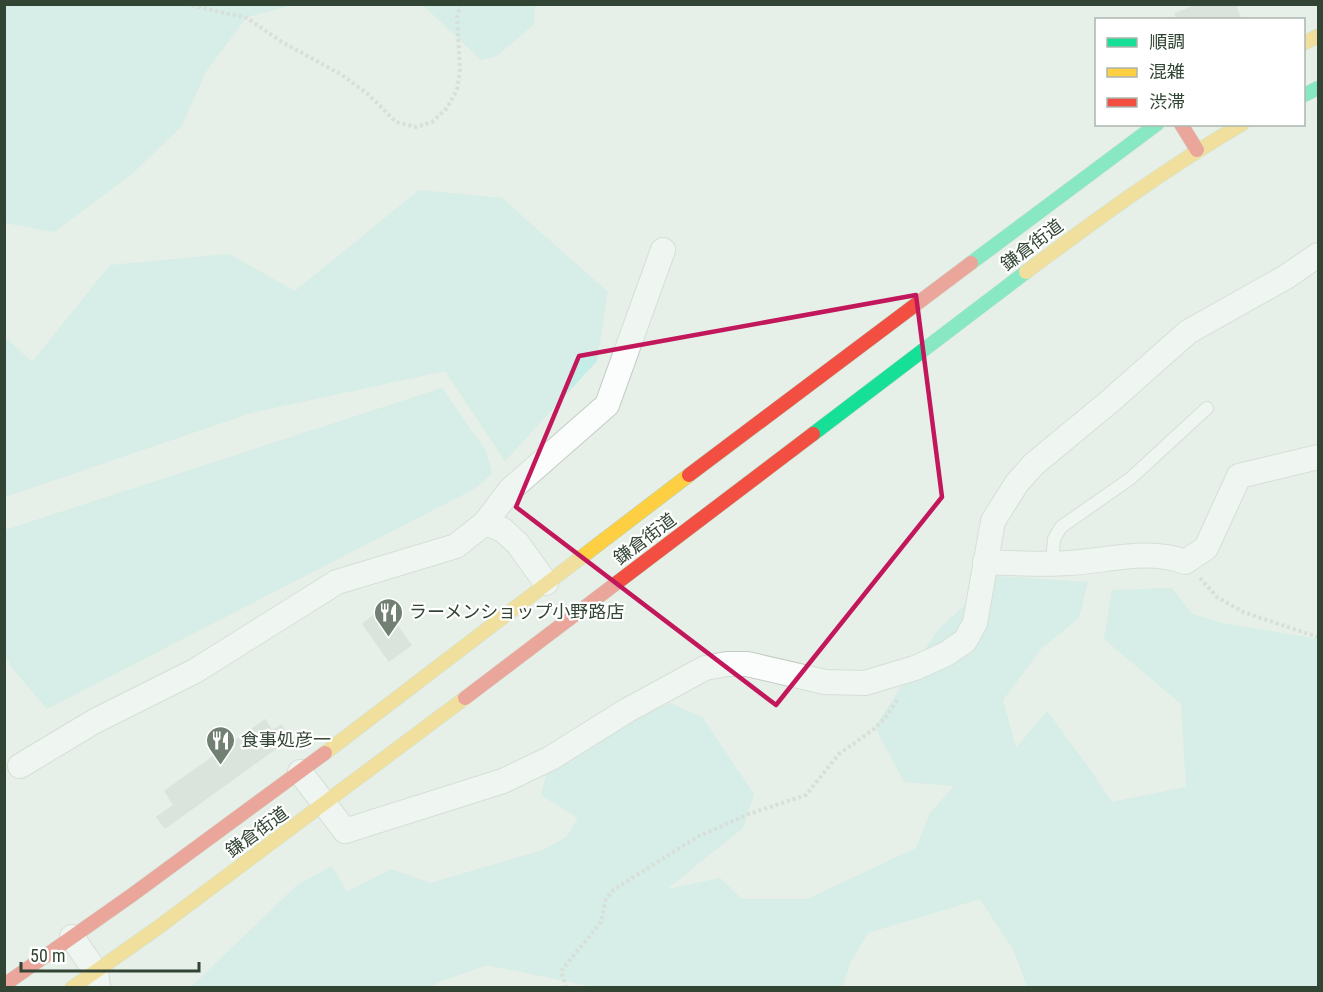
<svg xmlns="http://www.w3.org/2000/svg" width="1323" height="992" font-family="'Roboto Condensed','Noto Sans JP',sans-serif">
<rect width="100%" height="100%" fill="#e6efe8"/>
<g fill="#c3ede6">
<polygon points="4,5 5,4 293,5 247,17 207,70 181,127 133,173 54,232 5,223"/>
<polygon points="423,5 535,5 534,24 497,56 481,60"/>
<polygon points="419,190 502,198 608,292 597,361 505,461 445,371 251,413 5,497 5,337 32,362 110,265 229,254 295,291"/>
<polygon points="442,388 486,451 492,474 474,489 47,709 12,668 5,654 5,530"/>
<polygon points="995,576 1088,582 1079,618 1042,648 1003,700 1016,748 1047,711 1089,768 1112,802 1186,787 1181,704 1104,639 1112,590 1172,588 1192,614 1222,623 1318,639 1318,987 1027,987 1014,951 980,899 868,933 850,963 843,987 594,987 487,965 439,982 432,987 190,988 297,885 332,866 347,892 391,869 430,883 543,850 566,837 578,818 541,795 556,739 671,703 703,718 754,794 743,828 667,889 720,878 742,899 807,899 916,848 930,813 954,786 904,782 875,727 937,631"/>
</g>
<g fill="#cdd7ce" stroke="#ccd7cd" stroke-width="1.5">
<polygon points="1199,4 1235,4 1241,20 1178,20 1175,14"/>
<polygon points="378,612 384,620 390,616 411,645 389,661 363,624"/>
<polygon points="265,720 272,731 281,725 290,738 165,828 157,817 174,805 165,791"/>
</g>
<g fill="none" stroke-linecap="round" stroke-linejoin="round">
<defs>
<polyline id="lane" points="1052,564 1054,539 1061,527 1131,478 1207,408"/>
<g id="street">
<polyline points="485,523 503,530 518,544 546,583"/>
<path d="M985 562C1013 563 1041 565 1069 563 1107 561 1149 548 1185 562L1206 548 1239 476 1318 457"/>
<polyline points="20,766 95,721 195,671 337,582 456,546 485,523 510,490 607,405 663,250"/>
<polyline points="300,772 345,831 503,781 551,758 626,711 705,668 727,664 747,664 825,682 865,683 915,668 946,654 965,641 975,623 993,521 1017,483 1034,464 1109,402 1188,332 1286,277 1318,255"/>
<polyline points="72,937 96,972 98,987"/>
</g>
<g id="fast">
<polyline points="1304,95 1318,88"/>
<polyline points="971,263 1157,124"/>
<polyline points="813,434 1026,272"/>
</g>
<g id="slow">
<polyline points="1304,43 1318,36"/>
<path d="M1026 272C1097 219 1165 169 1242 124"/>
<polyline points="325,753 689,475"/>
<polyline points="72,988 156,929 465,698"/>
</g>
<g id="jam">
<polyline points="1181,124 1197,150"/>
<polyline points="689,475 971,263"/>
<polyline points="465,698 813,434"/>
<polyline points="4,985 132,895 325,753"/>
</g>
</defs>
<use href="#lane" stroke="#c3cdc4" stroke-width="14"/>
<use href="#street" stroke="#c3cdc4" stroke-width="26"/>
<use href="#fast" stroke="#b2d3b7" stroke-width="15"/>
<use href="#slow" stroke="#b2d3b7" stroke-width="15"/>
<use href="#jam" stroke="#b2d3b7" stroke-width="15"/>
<g stroke="#c5cdc6" stroke-width="4" stroke-dasharray="3 3" stroke-linecap="butt">
<polyline points="186,4 247,18 282,42 342,75 369,95 396,122 416,127 432,122 447,108 457,90 460,69 457,17 461,4"/>
<polyline points="1200,578 1217,597 1243,612 1318,637"/>
<polyline points="566,988 561,971 601,922 606,899 613,890 699,836 749,814 806,795 839,754 874,729 885,718 898,699"/>
</g>
<use href="#lane" stroke="#fbfdfc" stroke-width="12"/>
<use href="#street" stroke="#fbfdfc" stroke-width="24"/>
<use href="#fast" stroke="#16e098" stroke-width="14"/>
<use href="#slow" stroke="#ffcf43" stroke-width="14"/>
<use href="#jam" stroke="#f24e42" stroke-width="14"/>
</g>
<path d="M0 0H1323V992H0ZM916 295 942 497 776 705 516 507 579 356Z" fill="#e6efe8" fill-opacity=".55" fill-rule="evenodd"/>
<path fill="none" stroke="#c2185b" stroke-width="4.5" stroke-linejoin="round" d="M916 295 942 497 776 705 516 507 579 356Z"/>
<defs>
<symbol id="restaurant-pin" viewBox="-11 -11 22 30"><path d="M0 17L-7.5 6A9.5 9.5 0 1 1 7.5 6Z" fill="#718073" stroke="#fff"/><path d="M-5-6h1v4h1v-4h1v4h1v-4h1v5L-1.5 .5V6h-2V.5L-5-1ZM5-6V6H3V1.5H1.5Q1.5-4 5-6Z" fill="#fff"/></symbol>
</defs>
<g fill-rule="evenodd">
<use href="#restaurant-pin" x="372" y="596" width="33" height="45"/>
<use href="#restaurant-pin" x="204" y="724" width="33" height="45"/>
</g>
<g text-anchor="middle" stroke-width="4.5" stroke-linejoin="round" paint-order="stroke">
<g font-size="18" fill="#324534" stroke="#fff">
<text transform="translate(1032 245) rotate(-37)" y="6">鎌倉街道</text>
<text transform="translate(645 539) rotate(-37)" y="6">鎌倉街道</text>
<text transform="translate(257 832) rotate(-36)" y="6">鎌倉街道</text>
</g>
<g font-size="18" fill="#324534" stroke="#fff" text-anchor="start">
<text x="409" y="618">ラーメンショップ小野路店</text>
<text x="241" y="746">食事処彦一</text>
</g>
</g>
<rect width="1323" height="992" fill="none" stroke="#324534" stroke-width="12"/>
<rect x="1095" y="18" width="210" height="108" fill="#ffffff" stroke="#adb5ae" stroke-width="1.5"/>
<rect x="1107" y="38" width="30" height="9" fill="#16e098" stroke="#adb5ae" stroke-width="1.5"/>
<text x="1149" y="48" font-size="18" fill="#324534">順調</text>
<rect x="1107" y="68" width="30" height="9" fill="#ffcf43" stroke="#adb5ae" stroke-width="1.5"/>
<text x="1149" y="78" font-size="18" fill="#324534">混雑</text>
<rect x="1107" y="98" width="30" height="9" fill="#f24e42" stroke="#adb5ae" stroke-width="1.5"/>
<text x="1149" y="108" font-size="18" fill="#324534">渋滞</text>
<path d="M21 962v9h178v-9" fill="none" stroke="#324534" stroke-width="3"/>
<text x="30" y="962" font-size="18" fill="#324534" stroke="#ffffff" stroke-width="4.5" paint-order="stroke">50 m</text>
</svg>
